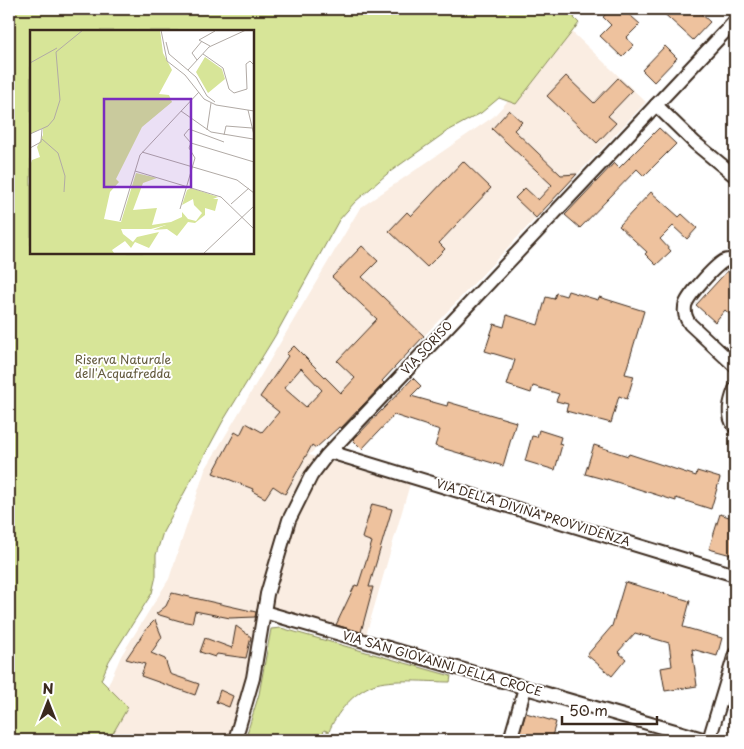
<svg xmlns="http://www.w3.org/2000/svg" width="744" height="749" font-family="'Playpen Sans',sans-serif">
<rect width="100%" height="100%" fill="#fff"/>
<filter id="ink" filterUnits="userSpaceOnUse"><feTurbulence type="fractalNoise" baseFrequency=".02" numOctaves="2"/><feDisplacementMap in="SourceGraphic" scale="10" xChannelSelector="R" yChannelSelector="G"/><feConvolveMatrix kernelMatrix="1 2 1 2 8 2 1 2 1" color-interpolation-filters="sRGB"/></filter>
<g filter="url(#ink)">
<polygon fill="#faede2" points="572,32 646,102 330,435 309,455 410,484 364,642 264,613 235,740 84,740 121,656 169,579 205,470 360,208 493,117"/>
<g fill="#d7e598" stroke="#89885b" fill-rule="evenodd">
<path d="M9 9H579L574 18 579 23 516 104 499 98 481 113 446 132 387 174 355 202 339 220 275 336 223 421 163 532 156 555V576L152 593 109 661 101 680 128 707 109 740H9ZM31 31H252V252H31Z"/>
<path d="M281 628 451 676 450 682C430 682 390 678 373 685 354 692 335 714 329 732L324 730 321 740H245L259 694 271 629Z"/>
</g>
<g fill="#eec29e" stroke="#3b2a1e" fill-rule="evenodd">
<polygon points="611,9 623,9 640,24 626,38 634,45 622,57 600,36 611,25 603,17"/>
<polygon points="659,9 696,9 710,22 693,40"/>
<polygon points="665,46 677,58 654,82 642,70"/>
<polygon points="566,76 594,103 618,78 632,91 608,116 616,123 597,143 547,96"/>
<polygon points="509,110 522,122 514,130 561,175 577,174 536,218 515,198 525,188 538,200 552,185 492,129"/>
<polygon points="659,128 676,144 644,176 637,169 580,228 565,215 614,163 619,168"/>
<polygon points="463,161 491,188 439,243 445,249 427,267 389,231 407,212 411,216"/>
<polygon points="651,192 679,217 682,214 697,228 687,239 673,226 660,239 671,251 656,265 645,254 647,252 619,226"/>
<path d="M362 246 378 261 362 277 424 336 382 381 384 383 341 428 339 427 316 448 312 445 285 494 273 486 265 498 252 491 253 489 213 473 235 432 240 435 246 423 262 432 279 412 260 397 288 356 286 354 294 346 341 393 355 378 337 361 377 319 332 277ZM301 368 322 390 306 407 284 388Z"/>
<polygon points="730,268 735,269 735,319 725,310 715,322 696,305"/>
<polygon points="568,291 598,300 599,297 644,311 625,374 634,376 627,399 619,396 611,423 566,411 568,404 556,401 559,394 533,386 531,393 507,385 515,360 485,351 494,324 504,327 507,315 538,325 546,297 554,299 556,293 566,296"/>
<polygon points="413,378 421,386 411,396 447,406 448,402 516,422 503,466 435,446 440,430 394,415 362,449 353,440"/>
<polygon points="539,430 561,437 559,444 562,445 555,470 525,461 532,436 537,437"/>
<polygon points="594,445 628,456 629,454 696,476 697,471 720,478 711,509 676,498 676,501 607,479 607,480 585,474"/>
<polygon points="372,504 392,509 369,587 373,587 361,632 336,625 355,585 358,586 372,542 362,538"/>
<polygon points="720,514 735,519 735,556 709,549"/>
<polygon points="625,582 690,601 683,627 722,638 717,656 692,649 697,686 665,691 661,668 672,666 669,643 635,633 618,652 626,659 612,676 587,655 612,626"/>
<polygon points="172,593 256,612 255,617 230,618 195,611 192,623 180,621 156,614 166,606"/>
<polygon points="155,620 162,637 151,653 165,659 170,674 199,684 195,695 141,676 145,664 126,659 147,628"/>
<polygon points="236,626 251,637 246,658 217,654 215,657 200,652 205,638 232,648"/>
<polygon points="220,690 233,696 229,707 216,702"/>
<polygon points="526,713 556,722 551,740 518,740"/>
</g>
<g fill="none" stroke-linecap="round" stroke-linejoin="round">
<defs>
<g id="minor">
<polyline points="656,105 695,143 735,176"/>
<path d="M735 261C731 260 728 259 724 261 715 266 687 296 685 306 684 312 686 319 690 324L735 366"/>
<path d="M735 389C730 402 726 415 735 427"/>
<polyline points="330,452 735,575"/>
<polyline points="264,612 706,740"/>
<polyline points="235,740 253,678 267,594 289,520 311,476 326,456 360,420 735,21"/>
<polyline points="510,740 525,688"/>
<polyline points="709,740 735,654"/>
</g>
</defs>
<use href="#minor" stroke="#3b2a1e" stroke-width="16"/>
<use href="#minor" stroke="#fff" stroke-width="12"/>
</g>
</g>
<g text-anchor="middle" stroke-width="4" stroke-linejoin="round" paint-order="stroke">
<g font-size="12" fill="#3b2a1e" stroke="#fff">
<text transform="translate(427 348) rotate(-47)" y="4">VIA SORISO</text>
<text transform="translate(533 513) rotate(17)" y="4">VIA DELLA DIVINA PROVVIDENZA</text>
<text transform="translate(442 664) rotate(16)" y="4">VIA SAN GIOVANNI DELLA CROCE</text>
</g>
<g font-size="12" fill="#62593c" stroke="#fff">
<text x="123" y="364">Riserva Naturale<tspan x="123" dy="14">dell'Acquafredda</tspan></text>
</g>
</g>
<g transform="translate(30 30)">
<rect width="224" height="224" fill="#fff"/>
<path d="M0 0H130L133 23 142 40 129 64 139 65 142 72 112 97 86 149 89 152 80 162 74 189 91 192 106 143 127 148 113 153 103 180 127 178 122 195 141 192 152 187V182L158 189 166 191 172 183 164 175 163 169 152 175 157 160 161 158 188 167 183 169H188L185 181 175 178V185L165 193 158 192 147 206 137 199 123 200 136 195 121 199H91L93 204 103 212 107 207 129 202 119 218 105 212 101 218 95 211 82 220 84 223H0V136L2 130 10 127 7 117 13 105V98L0 104ZM175 27 192 39 195 49 178 63 166 42Z" fill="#d7e598"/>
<path fill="none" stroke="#b1aaa5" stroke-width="1" d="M131 0 137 31 155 45 174 69 186 75 224 81M136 12 139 24 166 47 177 66 185 72M180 16 169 10 185 1M173 24 193 38 199 59 204 63 217 59 216 34 220 31 224 35M167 30 162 23 172 11M0 33 27 18M158 40 179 17 216 0M218 80 224 105M151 81 181 102 223 109M177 100 181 73M0 104 18 96 24 89 30 70 26 22 53 0M194 105 196 96 222 98M12 109 28 123 35 146 34 162M194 112 159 99 154 105 161 113 224 132M0 118 11 112 12 99M112 122 207 150 224 163M105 141 191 167 224 199M201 174 219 158M150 179 165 128 159 118 161 113M90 191 110 125 169 62M173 224 224 176"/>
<path fill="#7b2cbf" fill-opacity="0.15" stroke="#7b2cbf" stroke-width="2.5" d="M74 69H161V157H74Z"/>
<rect width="224" height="224" fill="none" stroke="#3b2a1e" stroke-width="2.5"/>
</g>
<rect width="744" height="749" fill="none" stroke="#fff" stroke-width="30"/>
<rect x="15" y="15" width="714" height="719" fill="none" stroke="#3b2a1e" stroke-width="2" filter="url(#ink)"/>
<g transform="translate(48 702)" stroke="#ffffff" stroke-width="4" paint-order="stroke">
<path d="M0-4L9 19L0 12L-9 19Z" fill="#3b2a1e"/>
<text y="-8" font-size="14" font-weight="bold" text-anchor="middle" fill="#3b2a1e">N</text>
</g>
<path d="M562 716v8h95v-8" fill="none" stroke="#3b2a1e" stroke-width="2.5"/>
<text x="569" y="716" font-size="15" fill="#3b2a1e" stroke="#ffffff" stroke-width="4" paint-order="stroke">50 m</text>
</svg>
